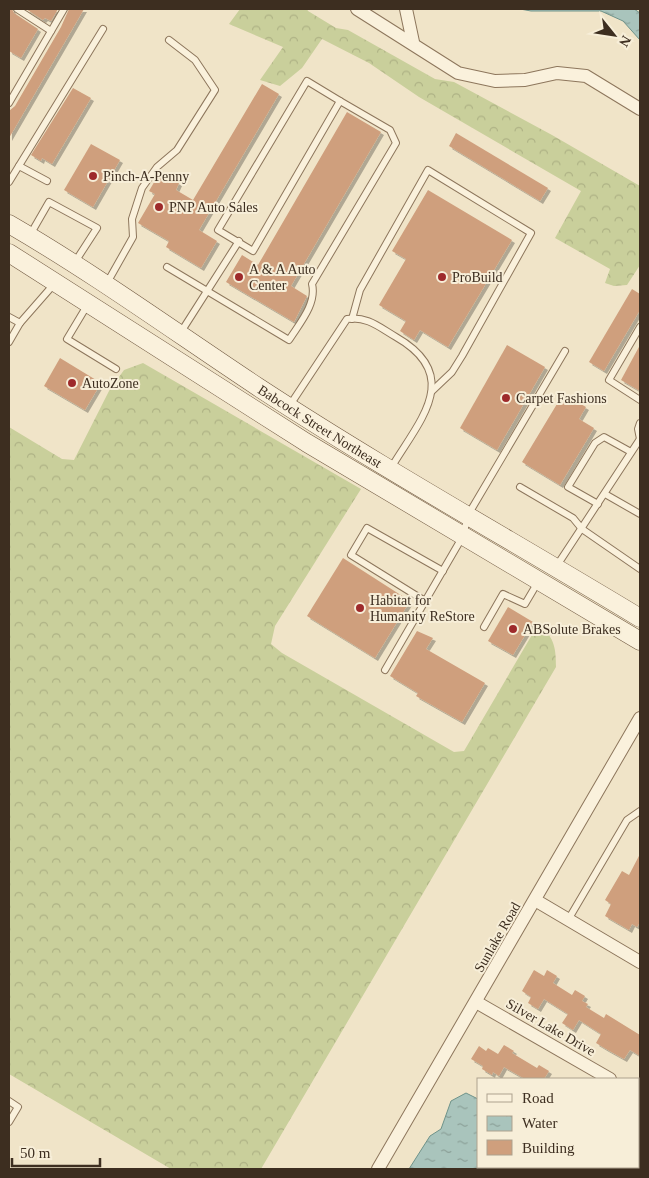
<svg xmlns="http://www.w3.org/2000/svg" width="649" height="1178" font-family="'Times New Roman',serif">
<defs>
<pattern id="forest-crowns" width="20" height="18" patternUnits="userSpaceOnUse" patternTransform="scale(1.25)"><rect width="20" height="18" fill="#c9cf9b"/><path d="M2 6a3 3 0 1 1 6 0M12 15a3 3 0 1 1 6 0" fill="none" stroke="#aeb285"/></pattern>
<pattern id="water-ripples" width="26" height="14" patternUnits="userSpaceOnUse" patternTransform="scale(1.25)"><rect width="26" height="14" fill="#a9c4bc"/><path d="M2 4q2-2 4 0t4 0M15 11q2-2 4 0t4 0" fill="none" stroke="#8ba098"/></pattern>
<filter id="shadow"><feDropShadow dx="3" dy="3" stdDeviation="0" flood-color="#0004"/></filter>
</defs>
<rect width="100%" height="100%" fill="#f0e4c8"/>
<g fill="url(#forest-crowns)">
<polygon points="240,9 307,9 308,11 336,28 348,30 435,79 454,82 552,135 640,186 640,265 627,285 614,286 605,283 610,269 555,238 581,191 419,97 369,63 322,39 302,68 280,86 260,80 283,47 229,24"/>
<path d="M143 363 361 489 275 626 271 644 282 653 454 752 464 751 536 628 540 627C555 637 556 650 556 667L261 1169H171L9 1074V427L62 459 74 460 109 391 124 370Z"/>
</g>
<g fill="url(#water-ripples)" stroke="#6f938a">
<polygon points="520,9 634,9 640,13 640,40 623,21 601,11 531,11"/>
<polygon points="466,1093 478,1099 478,1167 597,1167 602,1169 409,1169 430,1136 441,1129 451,1101"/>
</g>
<g fill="#cf9f7d" filter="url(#shadow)">
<polygon points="9,9 12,9 14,13 38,29 21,58 9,51"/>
<polygon points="26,9 58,9 51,21 45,18 43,20"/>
<polygon points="69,9 84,9 9,138 9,111 15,106 61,27"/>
<polygon points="262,84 279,94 199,230 217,241 201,268 166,247 169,241 138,223 155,194 149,191 160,172 179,183 176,190 193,200"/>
<polygon points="73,88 91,98 52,164 42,158 41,161 31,155"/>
<polygon points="347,112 381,132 291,286 307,296 294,322 226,282 242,255 258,265"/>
<polygon points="456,133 548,188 540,201 449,146"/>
<polygon points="91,144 120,160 93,207 64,190"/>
<polygon points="428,190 512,240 448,347 420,330 414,340 400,331 406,321 379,305 406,259 392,251"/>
<polygon points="632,289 640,294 640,310 604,371 589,362"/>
<polygon points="507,345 545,367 497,450 460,428"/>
<polygon points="640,345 640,391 621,380"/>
<polygon points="60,358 101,383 85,410 44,386"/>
<polygon points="563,394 586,407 579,419 594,428 560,485 522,462"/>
<polygon points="343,558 410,601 375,658 307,616"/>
<polygon points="508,607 533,622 513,655 488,641"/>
<polygon points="417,631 433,638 426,649 485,683 462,722 416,696 418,693 390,676"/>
<polygon points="640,854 640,922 637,927 632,924 629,930 605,916 611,904 605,900 622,871 629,875"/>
<polygon points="534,970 544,976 547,970 557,976 553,983 572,995 575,990 585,996 582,1001 588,1004 586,1007 604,1018 606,1014 640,1035 640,1056 630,1050 624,1059 606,1049 596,1043 601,1034 579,1020 573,1030 562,1023 568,1014 544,999 538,1009 528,1003 531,997 522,991"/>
<polygon points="504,1045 514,1051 512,1053 537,1068 539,1065 549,1071 544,1079 525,1079 504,1067 499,1076 493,1072 492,1075 482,1069 483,1066 471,1059 479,1046 486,1051 488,1048 498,1054"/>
</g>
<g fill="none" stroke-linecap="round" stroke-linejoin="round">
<defs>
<g id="lane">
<polyline points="17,9 51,31"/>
<polygon points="307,81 340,101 253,251 218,230"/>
<polyline points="9,103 64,9"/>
<polyline points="19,166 47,181"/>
<polyline points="9,182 103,29"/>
<polyline points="30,235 49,202 97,228 75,262"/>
<path d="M167 267 289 340C299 324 317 304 312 284L396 143 390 130 340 101"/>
<polyline points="107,283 133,237 132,219 142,188 157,167 177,150 215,90 195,60 169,40"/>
<polyline points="88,304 67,339 116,369"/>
<polyline points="9,317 20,323 55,283"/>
<polyline points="352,319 360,290 428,170 531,233 462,356 452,372 432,391"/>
<polyline points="640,327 609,380 640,400"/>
<polyline points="181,332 239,241"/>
<polyline points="9,342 20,323"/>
<path d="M290 405 347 319C367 316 379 327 396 337 464 376 419 421 391 468"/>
<polyline points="640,439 638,429 640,423"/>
<polyline points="520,487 573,518 582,529 640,569"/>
<polyline points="605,494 640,514"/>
<polyline points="598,504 568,487 595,443 604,437 631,452"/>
<polyline points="556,567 640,439"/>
<polyline points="425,601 351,555 367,528 443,571"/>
<polyline points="484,627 503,594 525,604 538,582"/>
<polyline points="385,670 463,536 468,515 565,351"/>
<polyline points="568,920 627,820 640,811"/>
<polyline points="9,1101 18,1107 9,1122"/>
</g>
<g id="street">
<polyline points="357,9 458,73 495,81 525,80 557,73 586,76 640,109"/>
<polyline points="406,9 413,42"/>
<polyline points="535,900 640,962"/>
<polyline points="476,1002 610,1079"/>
<polyline points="638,1096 640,1097"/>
<polyline points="378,1169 640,718"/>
</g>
<g id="secondary">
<path id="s1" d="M9 224C95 274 175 332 258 387 383 469 513 541 640 618"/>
<polyline points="9,253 307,443 640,641"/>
</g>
</defs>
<use href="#lane" stroke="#8d765c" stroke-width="8"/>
<use href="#street" stroke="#8d765c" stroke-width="14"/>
<use href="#secondary" stroke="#6f573f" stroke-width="19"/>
<use href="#lane" stroke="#faf1dc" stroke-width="6"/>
<use href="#street" stroke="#faf1dc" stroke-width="12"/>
<use href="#secondary" stroke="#faf1dc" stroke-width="18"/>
</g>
<g fill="#9e2a2b" stroke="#f7eed8" stroke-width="2">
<circle cx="93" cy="176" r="5"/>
<circle cx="159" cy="207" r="5"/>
<circle cx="239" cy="277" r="5"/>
<circle cx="442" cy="277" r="5"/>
<circle cx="72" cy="383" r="5"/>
<circle cx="506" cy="398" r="5"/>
<circle cx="360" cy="608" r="5"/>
<circle cx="513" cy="629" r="5"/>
</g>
<g text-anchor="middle" stroke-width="4" stroke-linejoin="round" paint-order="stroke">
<g font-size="14" fill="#3d2e20" stroke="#f7eed8" text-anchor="start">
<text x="103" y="181">Pinch-A-Penny</text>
<text x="169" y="212">PNP Auto Sales</text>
<text x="249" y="274">A &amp; A Auto<tspan x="249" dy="16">Center</tspan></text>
<text x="452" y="282">ProBuild</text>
<text x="82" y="388">AutoZone</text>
<text x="516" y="403">Carpet Fashions</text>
<text x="370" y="605">Habitat for<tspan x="370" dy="16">Humanity ReStore</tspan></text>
<text x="523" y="634">ABSolute Brakes</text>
</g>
<g font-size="14" fill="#3d2e20" stroke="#f7eed8">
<text dy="5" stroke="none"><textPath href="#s1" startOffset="371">Babcock Street Northeast</textPath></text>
<text transform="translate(497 937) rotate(-60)" y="5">Sunlake Road</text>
<text transform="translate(551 1027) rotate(30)" y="5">Silver Lake Drive</text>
</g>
</g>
<rect width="649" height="1178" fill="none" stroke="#3d2e20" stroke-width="20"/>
<rect x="477" y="1078" width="162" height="90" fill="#f7eed8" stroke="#ada18e"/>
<rect x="487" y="1094" width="25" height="8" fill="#faf1dc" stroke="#ada18e"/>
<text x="522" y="1103" font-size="15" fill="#3d2e20">Road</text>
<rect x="487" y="1116" width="25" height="15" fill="url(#water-ripples)" stroke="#ada18e"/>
<text x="522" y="1128" font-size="15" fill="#3d2e20">Water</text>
<rect x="487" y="1140" width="25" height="15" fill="#cf9f7d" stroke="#ada18e"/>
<text x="522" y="1153" font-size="15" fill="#3d2e20">Building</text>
<g transform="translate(614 35) rotate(120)" stroke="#f7eed8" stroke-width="4" paint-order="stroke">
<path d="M0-4L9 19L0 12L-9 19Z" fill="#3d2e20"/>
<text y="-8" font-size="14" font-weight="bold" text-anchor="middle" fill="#3d2e20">N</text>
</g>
<path d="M12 1158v8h88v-8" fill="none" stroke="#3d2e20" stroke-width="2.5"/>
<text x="20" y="1158" font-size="15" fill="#3d2e20" stroke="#f7eed8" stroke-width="4" paint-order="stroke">50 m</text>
</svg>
